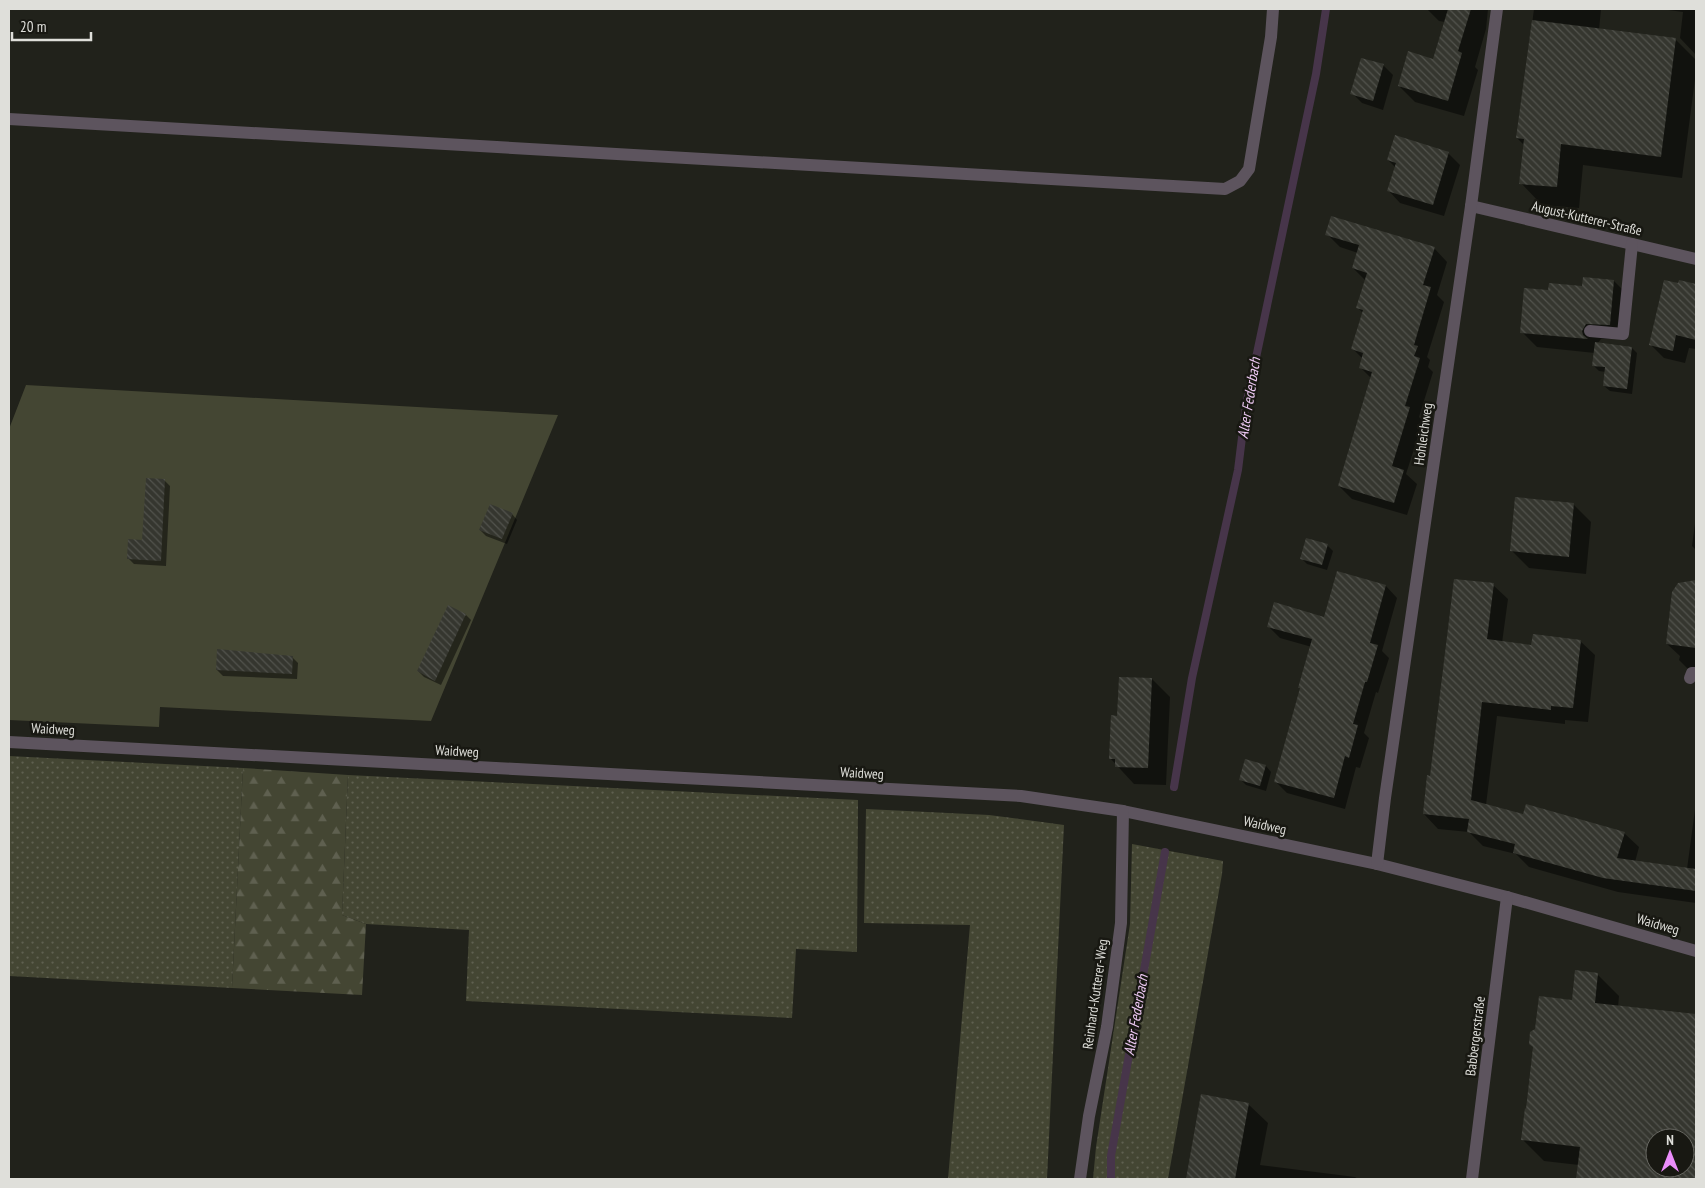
<svg xmlns="http://www.w3.org/2000/svg" width="1705" height="1188" font-family="'PT Sans Narrow',sans-serif">
<defs>
<pattern id="grass-dots" width="8" height="8" patternUnits="userSpaceOnUse" patternTransform="scale(1.25)"><rect width="8" height="8" fill="#444633"/><path d="M2 2h.1M6 6h.1" fill="none" stroke="#5f6050" stroke-width="1.8" stroke-linecap="round"/></pattern>
<pattern id="forest-firs" width="22" height="20" patternUnits="userSpaceOnUse" patternTransform="scale(1.25)"><rect width="22" height="20" fill="#444633"/><path d="M5 1l3.5 6h-7zM16 11l3.5 6h-7z" fill="#5f6050"/></pattern>
<pattern id="building-back-hatch" width="6" height="6" patternUnits="userSpaceOnUse" patternTransform="scale(1.25)"><rect width="6" height="6" fill="#35362f"/><path d="M-1 5l2 2M0 0l6 6M5-1l2 2" fill="none" stroke="#52534d"/></pattern>
</defs>
<rect width="100%" height="100%" fill="#21221b"/>
<g fill="url(#grass-dots)">
<polygon points="9,756 243,768 232,988 9,976"/>
<polygon points="348,775 858,800 857,952 796,949 792,1018 466,1001 469,930 366,924 342,915"/>
<polygon points="866,809 989,815 1064,825 1047,1179 948,1179 970,925 864,923"/>
<polygon points="1132,844 1223,861 1222,874 1168,1179 1093,1179 1096,1147 1130,924"/>
</g>
<polygon fill="url(#forest-firs)" points="243,768 348,775 342,915 366,924 362,995 232,988"/>
<polygon fill="#444633" points="26,385 558,415 431,721 160,707 159,727 9,720 9,429"/>
<g fill="#0007" fill-rule="evenodd">
<polygon points="1427,9 1488,9 1486,29 1475,67 1478,70 1464,116 1415,102 1399,86 1434,60 1445,22 1439,21"/>
<polygon points="1534,9 1601,9 1599,30 1676,40 1696,60 1696,72 1682,178 1583,165 1579,208 1542,205 1521,183 1524,145 1517,138"/>
<polygon points="1661,9 1696,9 1696,55 1680,38 1683,12"/>
<polygon points="1383,65 1393,75 1383,110 1362,103 1352,93"/>
<polygon points="1448,153 1460,165 1444,216 1400,203 1389,191 1396,168 1388,160"/>
<polygon points="1327,234 1434,248 1447,262 1437,295 1444,302 1427,357 1430,360 1428,367 1433,372 1419,417 1423,421 1406,474 1417,484 1407,515 1352,499 1339,486 1371,378 1360,367 1363,359 1353,349 1363,313 1357,307 1366,281 1353,268 1358,253 1340,247"/>
<polygon points="1614,281 1629,296 1625,339 1601,339 1598,343 1632,348 1637,353 1632,394 1610,391 1604,386 1606,372 1599,371 1594,366 1595,353 1537,347 1522,332 1549,292 1583,287"/>
<polygon points="1665,281 1696,289 1696,349 1689,348 1685,363 1664,358 1651,345"/>
<polygon points="164,480 170,486 166,566 134,564 128,558 143,541"/>
<polygon points="1573,504 1591,522 1586,574 1529,568 1511,550"/>
<polygon points="512,514 517,520 507,544 486,536 480,530"/>
<polygon points="1696,516 1696,550 1692,546"/>
<polygon points="1327,545 1333,551 1327,570 1307,564 1301,558"/>
<polygon points="1338,572 1386,586 1397,598 1382,651 1389,658 1378,693 1376,692 1364,733 1369,738 1360,768 1356,767 1345,809 1287,793 1275,781 1312,647 1280,638 1269,627 1325,618"/>
<polygon points="1696,581 1696,677 1679,660 1680,656 1667,644 1678,585"/>
<polygon points="1493,585 1508,599 1502,643 1533,647 1580,641 1595,655 1588,722 1565,720 1565,724 1497,716 1486,805 1524,816 1624,833 1639,847 1635,862 1687,869 1696,802 1696,903 1618,892 1529,867 1516,854 1483,846 1469,832 1438,829 1424,814 1431,777"/>
<polygon points="466,615 471,620 441,685 424,677 418,671"/>
<polygon points="292,657 298,663 297,679 223,676 217,670"/>
<polygon points="1152,679 1170,697 1166,785 1134,784 1110,758 1118,717"/>
<polygon points="1266,766 1271,772 1266,791 1246,785 1241,780"/>
<path d="M1597 974 1619 996 1618 1007 1696 1016V1179H1577L1579 1165 1544 1161 1522 1139 1573 1001ZM1655 1138H1685V1168H1655Z"/>
<polygon points="1202,1096 1248,1104 1268,1123 1260,1165 1355,1177 1358,1179 1187,1179"/>
</g>
<g fill="none" stroke-linecap="round" stroke-linejoin="round">
<g stroke="#47354a" stroke-width="8">
<polyline points="1174,787 1192,678 1238,470 1246,405 1316,74 1326,9"/>
<polyline points="1111,1179 1111,1156 1165,852"/>
</g>
</g>
<g fill="url(#building-back-hatch)" fill-rule="evenodd">
<polygon points="1448,9 1471,9 1458,51 1462,53 1448,101 1398,86 1408,51 1433,59"/>
<polygon points="1532,20 1676,38 1661,157 1561,144 1557,187 1519,184 1524,139 1516,138"/>
<polygon points="1361,58 1384,64 1373,101 1350,94"/>
<polygon points="1395,135 1449,152 1433,205 1387,191 1396,163 1387,160"/>
<polygon points="1331,216 1435,247 1423,285 1431,287 1414,345 1418,346 1414,356 1420,358 1405,406 1410,407 1392,466 1404,470 1394,503 1338,486 1372,372 1359,368 1363,353 1351,349 1363,310 1356,308 1367,273 1352,268 1359,245 1325,235"/>
<polygon points="1583,277 1614,280 1610,325 1586,324 1582,331 1583,335 1588,339 1520,333 1524,288 1548,290 1549,283 1582,286"/>
<polygon points="1664,280 1678,283 1679,280 1696,284 1696,340 1676,335 1673,351 1649,345"/>
<polygon points="1595,342 1632,347 1627,389 1603,386 1605,367 1592,366"/>
<polygon points="146,478 165,479 161,561 127,559 128,539 142,540"/>
<polygon points="1515,497 1574,503 1569,557 1510,551"/>
<polygon points="490,504 513,513 502,539 479,530"/>
<polygon points="1306,538 1328,544 1322,565 1300,559"/>
<polygon points="1337,571 1386,585 1370,643 1378,645 1367,682 1365,682 1353,724 1358,725 1349,758 1345,756 1334,798 1274,782 1300,688 1298,688 1312,639 1267,627 1274,602 1324,617"/>
<polygon points="1454,579 1494,583 1487,639 1531,645 1533,634 1581,640 1573,708 1551,706 1551,710 1482,702 1471,800 1523,814 1526,804 1625,832 1617,858 1696,869 1696,891 1603,878 1513,853 1515,844 1467,832 1469,819 1423,814 1427,775 1430,776"/>
<polygon points="1696,580 1696,648 1666,644 1672,592 1678,583"/>
<polygon points="448,605 466,614 435,681 417,671"/>
<polygon points="217,649 293,656 292,674 216,670"/>
<polygon points="1119,677 1152,678 1148,768 1115,767 1115,759 1109,759 1111,715 1117,716"/>
<polygon points="1245,759 1266,765 1260,786 1239,780"/>
<path d="M1575 970 1598 973 1595 1003 1696 1014V1179H1576L1580 1147 1521 1140 1525 1108 1526 1109 1533 1047 1529 1044 1530 1032 1535 1029 1539 996 1572 1000ZM1655 1138H1685V1168H1655Z"/>
<polygon points="1201,1094 1249,1103 1235,1179 1186,1179"/>
</g>
<g fill="none" stroke-linecap="round" stroke-linejoin="round">
<g stroke="#5d545e" stroke-width="12">
<polyline points="9,119 1225,189 1240,181 1249,169 1271,37 1273,9"/>
<polyline points="1471,206 1696,259"/>
<polyline points="1590,331 1623,334 1632,244"/>
<polyline points="1690,678 1692,673 1696,673"/>
<polyline points="9,742 1021,796 1123,811 1377,864 1507,897 1696,951"/>
<polyline points="1377,864 1385,798 1471,206 1497,9"/>
<polyline points="1080,1179 1089,1116 1107,1027 1121,923 1123,811"/>
<polyline points="1472,1179 1507,897"/>
</g>
</g>
<g text-anchor="middle" stroke-width="5" stroke-linejoin="round" paint-order="stroke">
<g font-size="14" fill="#dfdfda" stroke="#181812">
<text transform="translate(1587 218) rotate(13)" y="5">August-Kutterer-Straße</text>
<text transform="translate(1423 434) rotate(-82)" y="5">Hohleichweg</text>
<text transform="translate(53 729) rotate(3)" y="5">Waidweg</text>
<text transform="translate(457 751) rotate(3)" y="5">Waidweg</text>
<text transform="translate(862 773) rotate(3)" y="5">Waidweg</text>
<text transform="translate(1265 825) rotate(12)" y="5">Waidweg</text>
<text transform="translate(1658 924) rotate(16)" y="5">Waidweg</text>
<text transform="translate(1095 994) rotate(-82)" y="5">Reinhard-Kutterer-Weg</text>
<text transform="translate(1475 1036) rotate(-83)" y="5">Babbergerstraße</text>
</g>
<g font-size="15" font-style="italic" fill="#eec9f4" stroke="#181812">
<text transform="translate(1249 398) rotate(-81)" y="5">Alter Federbach</text>
<text transform="translate(1136 1015) rotate(-80)" y="5">Alter Federbach</text>
</g>
</g>
<rect width="1705" height="1188" fill="none" stroke="#dfdfda" stroke-width="20"/>
<g transform="translate(1670 1153)"><circle r="24" fill="#181812" stroke="#686862"/>
<path d="M0-4L9 19L0 12L-9 19Z" fill="#eb8dfb"/>
<text y="-8" font-size="14" font-weight="bold" text-anchor="middle" fill="#dfdfda">N</text>
</g>
<path d="M12 32v8h79v-8" fill="none" stroke="#dfdfda" stroke-width="2.5"/>
<text x="20" y="32" font-size="15" fill="#dfdfda" stroke="#181812" stroke-width="4" paint-order="stroke">20 m</text>
</svg>
